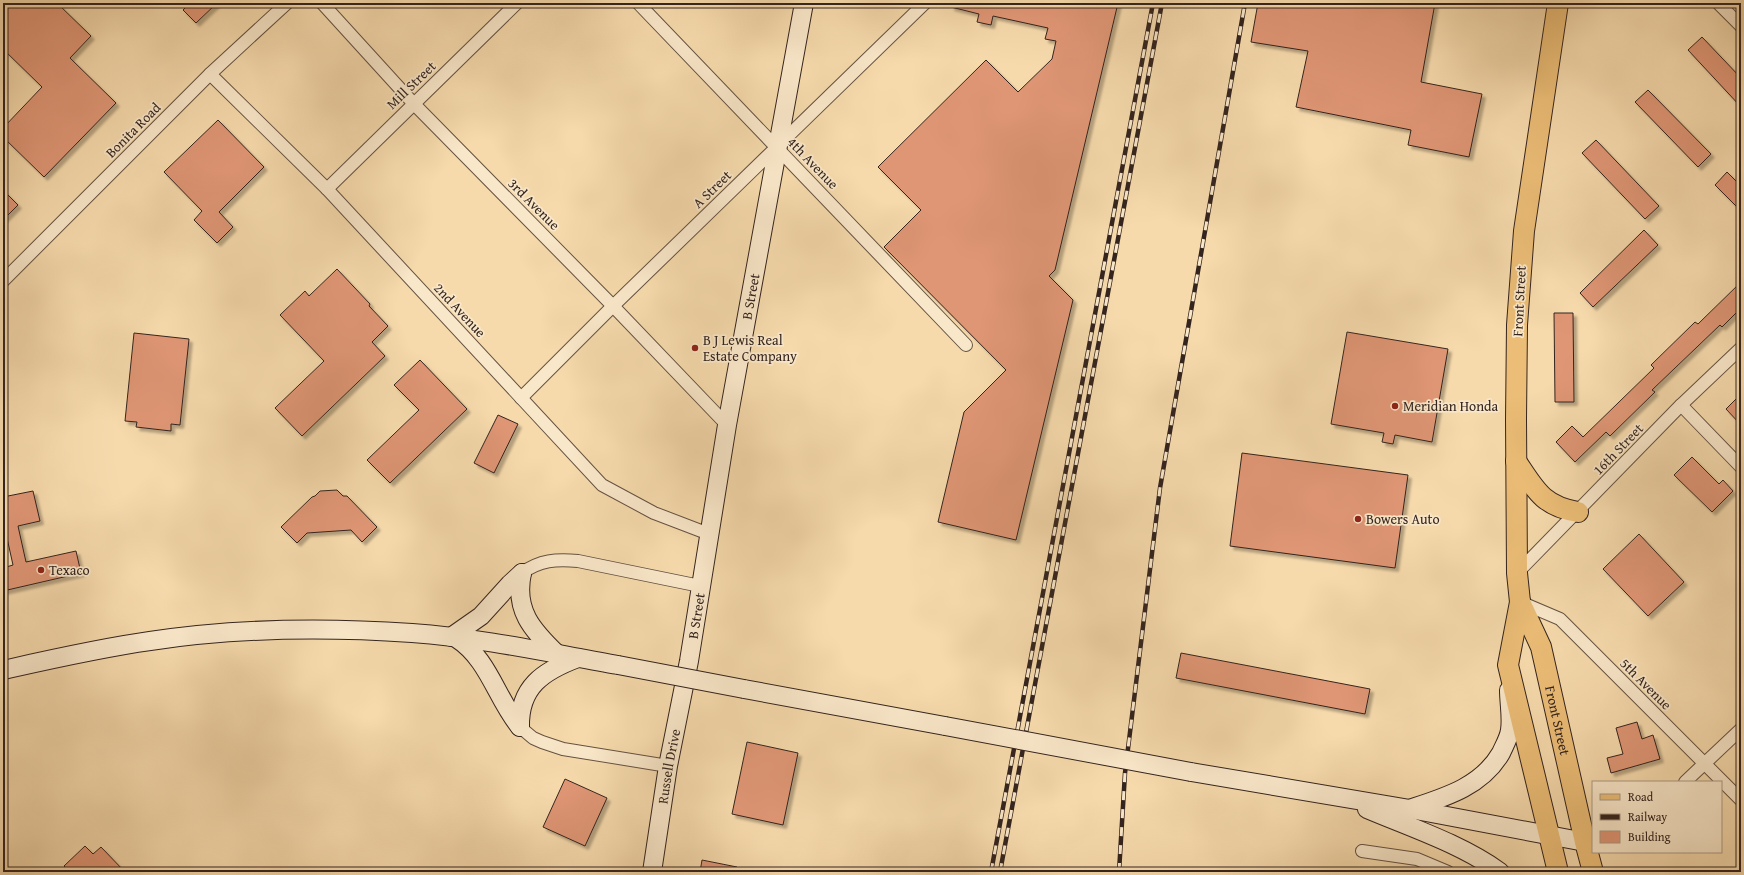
<svg xmlns="http://www.w3.org/2000/svg" width="1744" height="875" font-family="'Gentium Book Plus',serif">
<defs>
<filter id="shadow"><feDropShadow dx="3.5" dy="3.5" stdDeviation="1" flood-color="#0004"/></filter>
</defs>
<rect width="100%" height="100%" fill="#f6daac"/>
<filter id="stains"><feTurbulence type="fractalNoise" baseFrequency=".005" numOctaves="4"/><feColorMatrix values="0 0 0 0 .2 0 0 0 0 .09 0 0 0 0 .02 0 0 0 .5 -.17"/></filter>
<radialGradient id="worn" r=".72"><stop offset=".6" stop-color="#630" stop-opacity="0"/><stop offset="1" stop-color="#630" stop-opacity=".3"/></radialGradient>
<g fill="#df9674" stroke="#34241e" filter="url(#shadow)">
<polygon points="3,3 57,3 91,36 70,58 116,103 44,177 3,137 3,128 42,87 3,49"/>
<polygon points="190,3 217,3 196,23 183,10"/>
<polygon points="952,3 1118,3 1055,270 1049,276 1073,300 1016,540 938,522 964,412 1006,370 884,247 921,210 878,167 986,60 1018,92 1052,59 1056,41 1045,39 1048,28 993,16 991,25 977,22 979,14 951,7"/>
<polygon points="1258,3 1435,3 1421,82 1482,94 1469,157 1408,145 1411,130 1296,107 1308,51 1251,42"/>
<polygon points="1702,37 1741,78 1741,107 1688,50"/>
<polygon points="1648,90 1711,154 1698,167 1635,102"/>
<polygon points="218,120 264,167 219,212 233,227 217,243 194,220 202,211 164,172"/>
<polygon points="1596,140 1659,206 1645,219 1582,153"/>
<polygon points="1727,172 1741,186 1741,211 1715,185"/>
<polygon points="3,190 18,205 3,220"/>
<polygon points="1644,230 1658,245 1593,307 1580,293"/>
<polygon points="337,269 370,304 369,306 388,326 372,342 385,356 302,436 275,408 324,361 280,315 305,291 309,296"/>
<polygon points="1741,282 1741,308 1722,327 1720,325 1652,390 1655,392 1610,436 1606,432 1575,462 1556,442 1572,426 1583,437 1654,368 1651,365 1695,322 1698,324"/>
<polygon points="1554,313 1573,313 1574,402 1555,402"/>
<polygon points="1347,332 1448,349 1432,442 1395,435 1393,444 1382,442 1384,433 1331,424"/>
<polygon points="134,333 189,339 180,425 171,424 171,431 136,427 137,422 125,421"/>
<polygon points="420,360 467,409 390,483 367,460 419,410 394,385"/>
<polygon points="1741,394 1741,425 1726,409"/>
<polygon points="498,415 518,424 494,473 474,463"/>
<polygon points="1242,453 1408,475 1395,568 1230,546"/>
<polygon points="1692,457 1719,484 1723,480 1733,491 1712,512 1674,475"/>
<polygon points="337,490 343,496 347,496 377,527 362,542 351,530 307,533 297,543 281,527 312,497 315,496 320,491"/>
<polygon points="33,491 40,521 18,526 26,562 76,551 81,573 3,591 3,568 13,565 5,529 3,530 3,497"/>
<polygon points="1639,534 1684,582 1648,616 1603,569"/>
<polygon points="1181,653 1370,689 1365,714 1176,678"/>
<polygon points="1637,722 1642,739 1653,735 1660,759 1611,773 1607,758 1623,754 1616,728"/>
<polygon points="747,742 798,753 783,825 732,814"/>
<polygon points="565,779 607,798 585,846 543,827"/>
<polygon points="85,846 93,854 101,847 125,872 70,872 64,866"/>
<polygon points="702,860 737,867 737,872 700,872"/>
</g>
<g fill="none" stroke-linecap="round" stroke-linejoin="round">
<defs>
<g id="street">
<polyline points="322,3 414,104 613,306 727,425"/>
<polyline points="638,3 966,345"/>
<polyline points="1720,3 1719,4 1741,26"/>
<polyline points="210,74 327,189 602,485 654,513 709,534"/>
<polyline points="327,189 517,3"/>
<polyline points="3,281 210,74 287,3"/>
<polyline points="521,398 613,306 925,3"/>
<polyline points="1681,405 1741,467"/>
<path d="M522 573C540 560 556 559 578 561L700 586"/>
<polyline points="1517,573 1681,405 1741,348"/>
<polyline points="1520,602 1560,619 1741,800"/>
<polyline points="520,727 533,738 542,742 563,749 668,766"/>
<polyline points="1685,782 1741,729"/>
<polyline points="1362,851 1417,859 1448,872"/>
</g>
<g id="secondary">
<path d="M522 573C514 610 532 630 557 654"/>
<polyline points="451,637 481,616 510,584 522,573"/>
<path d="M456 638C489 659 496 698 520 727"/>
<path d="M3 670C52 659 100 648 150 641 236 628 324 627 412 633 481 638 550 653 618 665"/>
<polyline points="744,689 945,726"/>
<path d="M520 727C519 687 543 671 578 658"/>
<polyline points="1191,772 1410,809 1585,842"/>
<path d="M1412 808C1446 797 1482 786 1501 753 1504 746 1509 738 1510 730 1512 718 1509 703 1509 690"/>
<path d="M1367 809C1412 828 1461 844 1500 872"/>
<path id="s1" d="M652 872 668 766 689 661 727 425 804 3"/>
</g>
<g id="primary">
<polyline points="1558,3 1524,231 1517,325 1516,419 1517,573 1520,602 1508,665 1558,872"/>
<path d="M1516 461C1535 489 1542 506 1578 512"/>
<path id="s2" d="M1520 602 1541 647 1585 842 1593 872"/>
</g>
</defs>
<use href="#street" stroke="#645242" stroke-width="14"/>
<use href="#secondary" stroke="#34241e" stroke-width="20"/>
<use href="#primary" stroke="#34241e" stroke-width="22"/>
<use href="#street" stroke="#f9e7c9" stroke-width="12"/>
<use href="#secondary" stroke="#f9e7c9" stroke-width="18"/>
<use href="#primary" stroke="#ebbd76" stroke-width="20"/>
<defs>
<g id="rail">
<polyline points="991,872 1153,3"/>
<polyline points="1000,872 1162,3"/>
<polyline points="1119,872 1125,773 1160,488 1245,3"/>
</g>
</defs>
<use href="#rail" stroke="#34241e" stroke-width="4.5"/>
<use href="#rail" stroke="#f9e7c9" stroke-width="3" stroke-dasharray="9" stroke-linecap="butt"/>
<defs>
<g id="secondary-bridge">
<polyline points="618,665 744,689"/>
<polyline points="945,726 1191,772"/>
</g>
</defs>
<use href="#secondary-bridge" stroke="#34241e" stroke-width="20" stroke-linecap="butt"/>
<use href="#secondary-bridge" stroke="#f9e7c9" stroke-width="18"/>
</g>
<g fill="#8f2418" stroke="#f9e7c9" stroke-width="1.5">
<circle cx="695" cy="348" r="4"/>
<circle cx="1395" cy="406" r="4"/>
<circle cx="1358" cy="519" r="4"/>
<circle cx="41" cy="570" r="4"/>
</g>
<g text-anchor="middle" stroke-width="3.5" stroke-linejoin="round" paint-order="stroke">
<g font-size="14" fill="#34241e" stroke="#f9e7c9">
<text transform="translate(411 85) rotate(-44)" y="5">Mill Street</text>
<text transform="translate(133 130) rotate(-45)" y="5">Bonita Road</text>
<text transform="translate(813 163) rotate(46)" y="5">4th Avenue</text>
<text transform="translate(712 189) rotate(-44)" y="5">A Street</text>
<text transform="translate(534 204) rotate(45)" y="5">3rd Avenue</text>
<text dy="5" stroke="none"><textPath href="#s1" startOffset="584">B Street</textPath></text>
<text transform="translate(1519 301) rotate(-87)" y="5">Front Street</text>
<text transform="translate(460 310) rotate(47)" y="5">2nd Avenue</text>
<text transform="translate(1618 449) rotate(-46)" y="5">16th Street</text>
<text dy="5" stroke="none"><textPath href="#s1" startOffset="260">B Street</textPath></text>
<text transform="translate(1646 684) rotate(45)" y="5">5th Avenue</text>
<text dy="5" stroke="none"><textPath href="#s2" startOffset="125">Front Street</textPath></text>
<text dy="5" stroke="none"><textPath href="#s1" startOffset="107">Russell Drive</textPath></text>
</g>
<g font-size="14" fill="#34241e" stroke="#f9e7c9" text-anchor="start">
<text x="703" y="345">B J Lewis Real<tspan x="703" dy="16">Estate Company</tspan></text>
<text x="1403" y="411">Meridian Honda</text>
<text x="1366" y="524">Bowers Auto</text>
<text x="49" y="575">Texaco</text>
</g>
</g>
<rect width="1744" height="875" fill="none" stroke="#f6daac" stroke-width="16"/>
<rect x="4" y="4" width="1736" height="867" fill="none" stroke="#34241e" stroke-width="2"/>
<rect x="8" y="8" width="1728" height="859" fill="none" stroke="#34241e"/>
<rect x="1592" y="781" width="130" height="72" fill="#f9e7c9" stroke="#aa9985"/>
<rect x="1600" y="794" width="20" height="6" fill="#ebbd76" stroke="#aa9985"/>
<text x="1628" y="801" font-size="12" fill="#34241e">Road</text>
<rect x="1600" y="814" width="20" height="6" fill="#34241e" stroke="#aa9985"/>
<text x="1628" y="821" font-size="12" fill="#34241e">Railway</text>
<rect x="1600" y="831" width="20" height="12" fill="#df9674" stroke="#aa9985"/>
<text x="1628" y="841" font-size="12" fill="#34241e">Building</text>
<rect width="100%" height="100%" filter="url(#stains)"/>
<rect width="100%" height="100%" fill="url(#worn)"/>
</svg>
